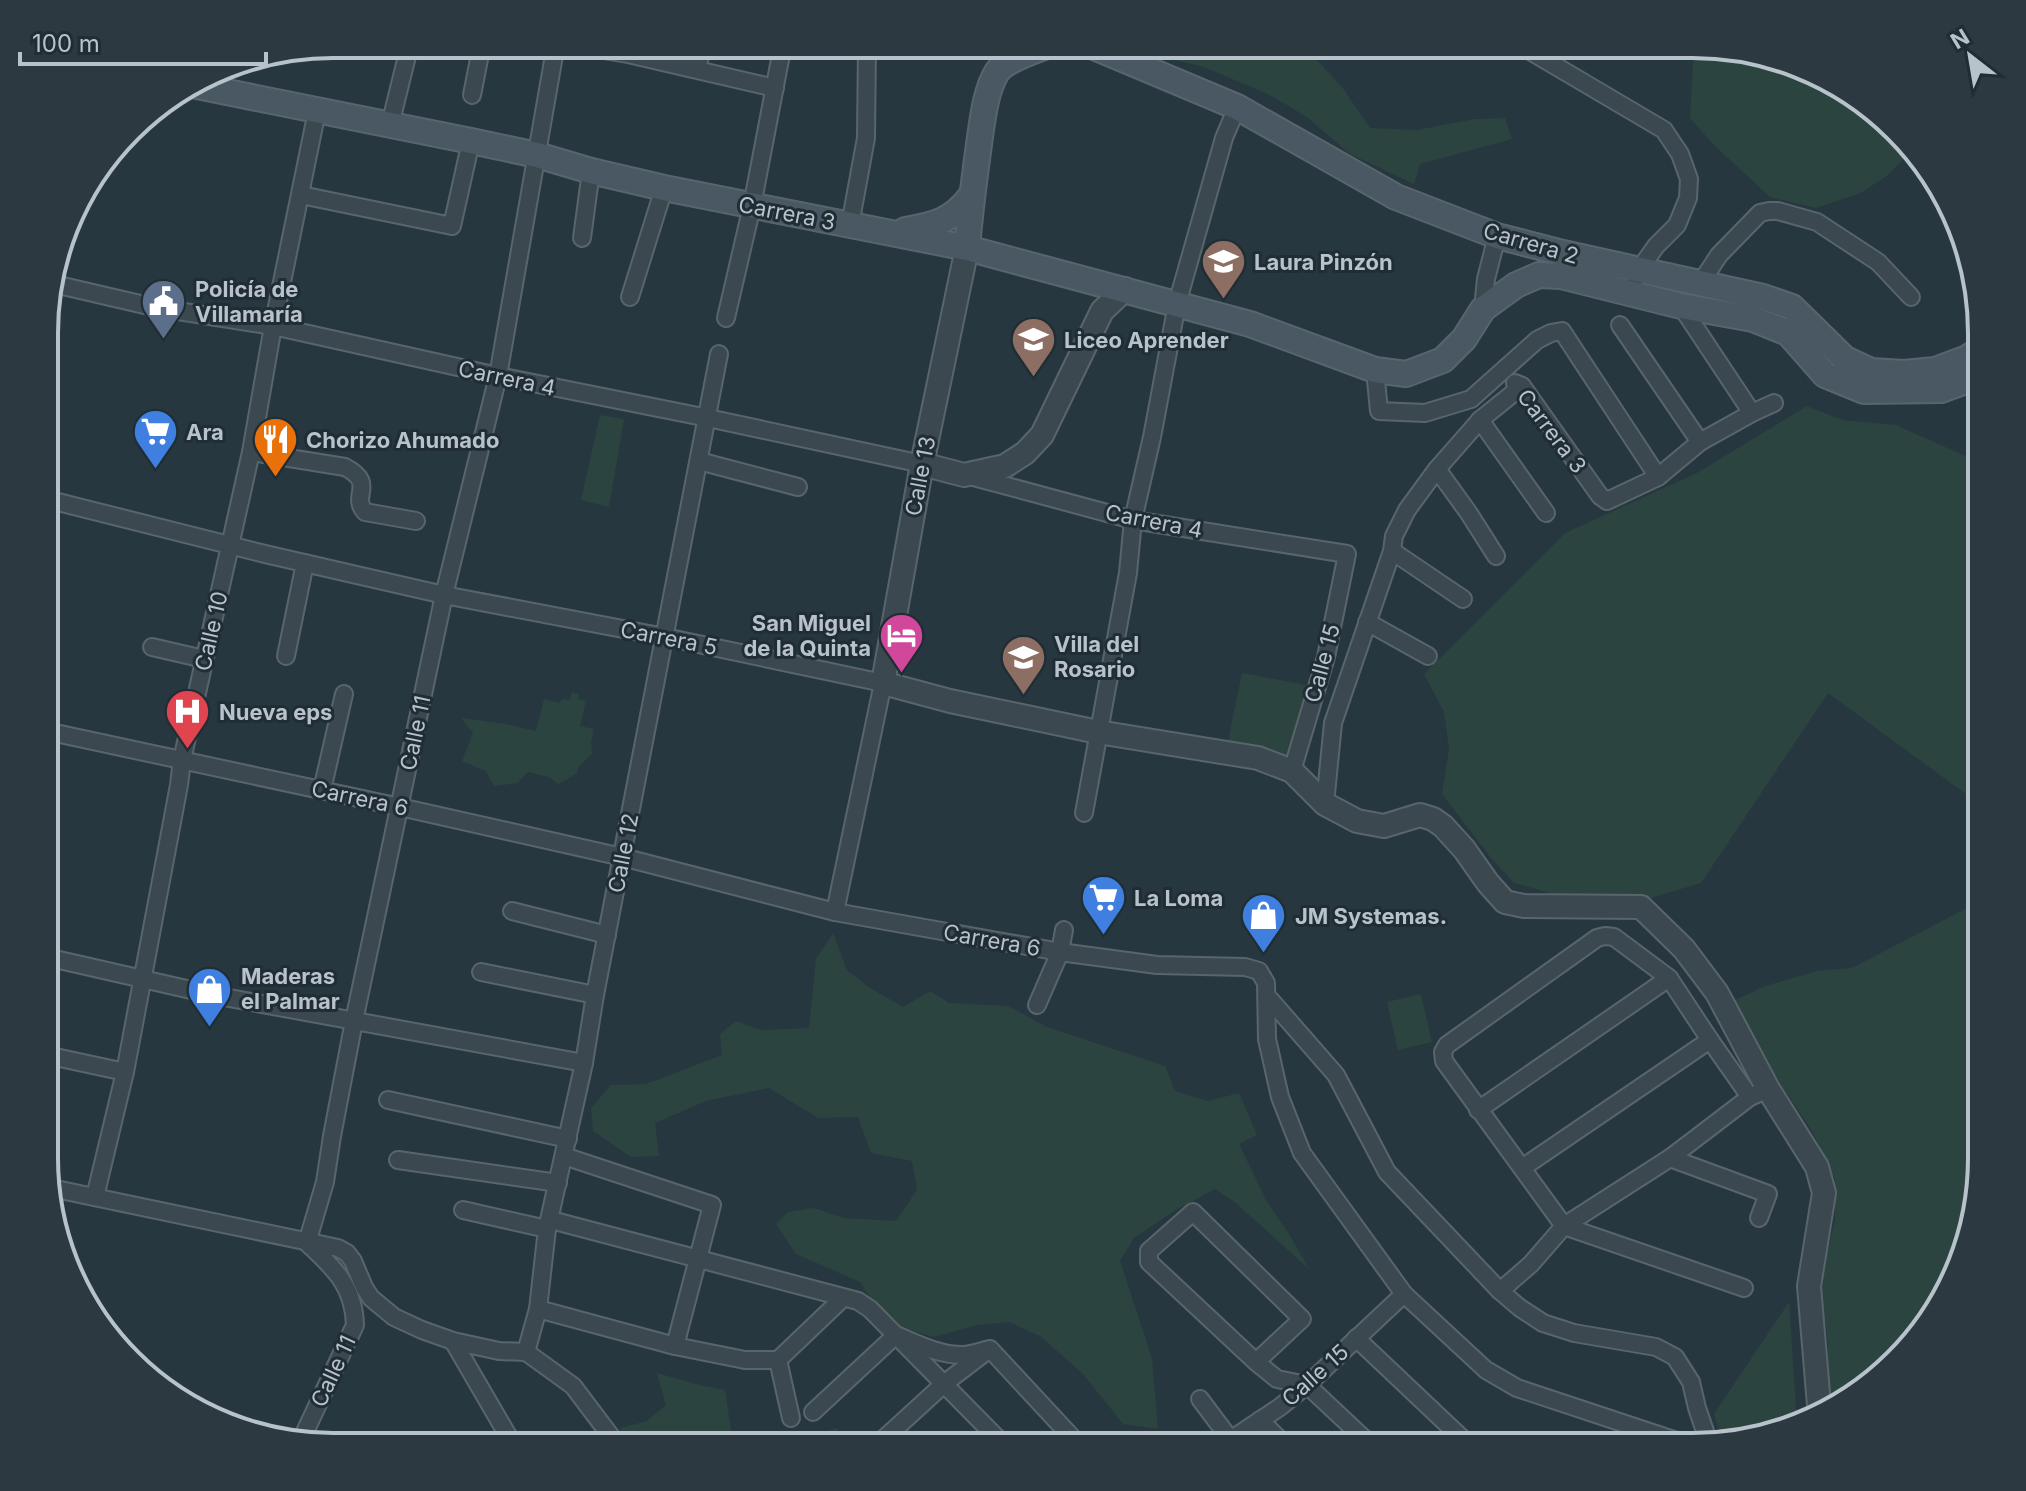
<svg xmlns="http://www.w3.org/2000/svg" width="2026" height="1491" font-family="Inter,sans-serif">
<rect width="100%" height="100%" fill="#27373f"/>
<g fill="#2c4440">
<polygon points="1122,44 1302,44 1342,87 1370,128 1417,130 1475,119 1505,118 1512,139 1420,164 1414,184 1350,154 1307,117 1270,95 1204,67 1146,53"/>
<polygon points="1694,45 1711,45 1743,51 1744,57 1799,72 1869,104 1909,153 1888,175 1861,193 1816,208 1770,197 1713,144 1690,118"/>
<polygon points="1807,406 1842,420 1896,425 1981,463 1981,805 1828,693 1701,883 1647,899 1562,896 1514,883 1491,858 1442,794 1449,749 1444,712 1424,674 1565,533 1697,473"/>
<polygon points="600,415 624,419 609,507 581,500"/>
<polygon points="1242,673 1307,685 1290,759 1227,746"/>
<polygon points="572,692 579,694 578,699 586,701 580,726 594,729 591,742 592,754 579,766 576,774 558,784 549,777 528,772 517,783 494,786 486,771 462,761 473,733 461,718 505,724 536,731 544,699 560,703 562,699 570,700"/>
<polygon points="1981,885 1981,1176 1967,1251 1922,1334 1828,1411 1828,1345 1820,1281 1835,1221 1835,1179 1812,1131 1727,1004 1765,986 1818,971 1852,968 1967,908"/>
<polygon points="833,933 847,970 870,988 903,1007 930,991 949,1003 1008,1006 1047,1027 1165,1066 1175,1091 1208,1101 1239,1093 1257,1135 1239,1144 1266,1200 1289,1234 1309,1269 1236,1203 1215,1189 1176,1210 1134,1238 1120,1261 1152,1358 1158,1429 1123,1424 1083,1374 1040,1336 1009,1322 977,1325 934,1337 898,1327 874,1304 860,1282 796,1254 776,1224 788,1212 814,1208 843,1218 896,1221 917,1190 912,1161 871,1153 858,1117 818,1118 769,1088 706,1101 655,1123 659,1156 631,1157 593,1131 591,1108 611,1085 646,1084 722,1055 720,1034 736,1021 760,1030 809,1028 816,959"/>
<polygon points="1421,994 1432,1042 1398,1050 1387,1002"/>
<polygon points="1789,1302 1797,1423 1722,1440 1714,1414"/>
<polygon points="657,1373 703,1386 725,1390 733,1445 748,1447 632,1447 620,1428 647,1421 666,1405"/>
<polygon points="837,1428 843,1447 779,1447"/>
</g>
<g fill="none" stroke-linecap="round" stroke-linejoin="round">
<defs>
<g id="minor">
<polyline points="567,44 628,54 775,88"/>
<polyline points="1520,45 1664,130 1680,154 1689,179 1688,198 1677,225 1656,246 1639,270 1636,278"/>
<polyline points="697,69 703,44"/>
<polyline points="998,70 1001,44"/>
<polyline points="472,95 482,44"/>
<polyline points="390,125 410,44"/>
<polyline points="301,195 452,226 471,141"/>
<polyline points="850,225 866,138 867,44"/>
<polyline points="582,238 591,171"/>
<polyline points="50,283 153,307 273,326 498,376 708,418 922,464"/>
<polyline points="1700,284 1719,255 1760,213 1769,211 1778,211 1817,222 1878,262 1911,297"/>
<polyline points="630,297 664,188"/>
<polyline points="1681,306 1752,413"/>
<polyline points="1483,309 1486,279 1497,236"/>
<polyline points="46,312 58,257"/>
<polyline points="726,318 752,206 783,44"/>
<polyline points="1620,325 1700,442"/>
<polyline points="1375,370 1379,411 1425,413 1471,399 1537,340 1551,333 1562,331 1658,477"/>
<polyline points="1515,383 1522,386 1600,496 1607,501 1658,477 1700,442 1752,413 1774,403"/>
<polyline points="1480,420 1546,513"/>
<path d="M251 452 345 467C377 484 350 495 365 512L416 521"/>
<polyline points="699,461 798,487"/>
<polyline points="1437,469 1468,512 1496,556"/>
<polyline points="966,475 1133,520 1347,554 1326,657 1292,771"/>
<polyline points="46,499 265,554 444,595 665,637 883,683 835,912"/>
<polyline points="1392,551 1463,599"/>
<polyline points="1367,622 1428,656"/>
<polyline points="152,647 204,659"/>
<polyline points="286,656 305,563"/>
<polyline points="46,731 400,807 622,857 835,912 1060,952 1157,965 1245,967 1259,971 1266,983 1267,1039 1280,1097 1302,1153 1404,1294 1486,1370 1517,1388 1695,1447"/>
<polyline points="322,790 344,694"/>
<polyline points="1325,804 1333,723 1392,551 1394,536 1407,510 1437,469 1480,420 1522,386"/>
<polyline points="1084,813 1128,573 1133,520 1152,437 1177,304 1224,138 1237,107"/>
<polyline points="512,911 607,935"/>
<polyline points="46,957 213,995 584,1063"/>
<polyline points="481,972 595,995"/>
<polyline points="1267,996 1336,1075 1387,1172 1500,1291 1520,1308 1543,1323 1574,1333 1656,1347 1675,1357 1691,1382 1697,1408 1709,1443"/>
<polyline points="1037,1005 1060,952 1064,930"/>
<polyline points="1710,1040 1750,1097"/>
<polyline points="46,1055 125,1072"/>
<polyline points="388,1100 568,1139"/>
<polyline points="1478,1110 1669,978"/>
<polyline points="564,1156 712,1205 675,1346"/>
<polyline points="1670,1158 1768,1194 1759,1218"/>
<polyline points="398,1160 558,1183"/>
<polyline points="1522,1168 1710,1040 1669,978 1614,937 1605,936 1597,938 1447,1045 1443,1052 1444,1061 1564,1226 1744,1288"/>
<polyline points="46,1187 338,1248 347,1253 353,1261 364,1287 371,1298 394,1317 422,1330 453,1341 499,1351 526,1352 573,1386 619,1447"/>
<polyline points="95,1197 125,1072 179,785 182,760 251,452 273,326 317,111"/>
<polyline points="463,1210 547,1229"/>
<polyline points="551,1220 858,1301 870,1309 1006,1447"/>
<polyline points="1500,1291 1531,1264 1564,1226 1670,1158 1750,1097 1768,1089"/>
<polyline points="538,1309 675,1346 745,1360 778,1360"/>
<polyline points="1356,1338 1467,1443 1463,1447"/>
<polyline points="453,1341 514,1446"/>
<polyline points="526,1352 538,1309 547,1229 584,1063 595,995 719,354"/>
<polyline points="1256,1362 1302,1319 1193,1212 1149,1251 1149,1262 1256,1362 1277,1379 1307,1385 1373,1447"/>
<polyline points="1200,1399 1230,1439"/>
<path d="M813 1412 896 1335C917 1344 941 1356 965 1355 973 1354 982 1351 990 1349L1081 1447"/>
<polyline points="791,1418 778,1360 843,1298"/>
<polyline points="1260,1420 1287,1447"/>
<path d="M302 1444 304 1434 355 1325C354 1286 334 1268 307 1243L325 1182 332 1136 354 1021 444 595 498 376 556 44"/>
<polyline points="875,1447 945,1383 983,1354"/>
<polyline points="1220,1447 1280,1407 1307,1385 1404,1294"/>
</g>
<g id="tertiary">
<polyline points="967,248 922,464 883,683 950,701 1098,732 1258,758 1292,771 1325,804 1357,821 1384,826 1420,815 1433,819 1443,826 1464,849 1488,883 1505,902 1524,906 1641,907 1684,949 1717,993 1768,1089 1817,1167 1824,1193 1809,1286 1820,1417"/>
<polyline points="922,464 964,475 1005,466 1025,453 1042,435 1102,311 1125,289"/>
</g>
<g id="secondary">
<polyline points="1087,44 1237,107 1396,197 1497,236 1563,253 1763,297 1792,307 1845,359 1871,371 1904,373 1935,370 1967,358 1981,349"/>
<polyline points="192,85 471,141 537,155 591,171 664,188 967,248 1250,324 1375,370 1406,374 1443,360 1464,339 1483,309 1516,285 1539,275 1561,276 1681,306 1753,319 1788,333 1825,375 1864,391 1941,390 1971,379 1981,374"/>
<path d="M905 230C935 225 952 221 971 196"/>
<path d="M967 248C970 210 975 174 980 137 983 116 986 90 997 72 1006 59 1037 50 1052 44"/>
</g>
</defs>
<use href="#minor" stroke="#59656d" stroke-width="20"/>
<use href="#tertiary" stroke="#59656d" stroke-width="26"/>
<use href="#secondary" stroke="#59656d" stroke-width="28"/>
<use href="#minor" stroke="#3b484f" stroke-width="16"/>
<use href="#tertiary" stroke="#3b484f" stroke-width="22"/>
<use href="#secondary" stroke="#495862" stroke-width="24"/>
</g>
<defs>
<symbol id="school-pin" viewBox="-11 -11 22 30"><path d="M0 17L-7.5 6A9.5 9.5 0 1 1 7.5 6Z" fill="#8d6e63" stroke="#202d34"/><path d="M0-5L7-2L0 1L-7-2ZM-4 1L0 2.5L4 1V4Q0 6-4 4Z" fill="#fff"/></symbol>
<symbol id="civic-pin" viewBox="-11 -11 22 30"><path d="M0 17L-7.5 6A9.5 9.5 0 1 1 7.5 6Z" fill="#5c6f8a" stroke="#202d34"/><path d="M-.6-6.5H3V-4.5H.6V-3L4-1V1h2V6H-6V1h2V-1L-.6-3ZM-1.2 2.5V6h2.4V2.5Z" fill="#fff"/></symbol>
<symbol id="supermarket-pin" viewBox="-11 -11 22 30"><path d="M0 17L-7.5 6A9.5 9.5 0 1 1 7.5 6Z" fill="#3f7fe0" stroke="#202d34"/><path d="M-6-5.5h2.5l.6 2H6L4.5 2H-2.5L-4.4-4H-6ZM-1.5 3.2a1.3 1.3 0 1 0 .1 0ZM3 3.2a1.3 1.3 0 1 0 .1 0Z" fill="#fff"/></symbol>
<symbol id="restaurant-pin" viewBox="-11 -11 22 30"><path d="M0 17L-7.5 6A9.5 9.5 0 1 1 7.5 6Z" fill="#e8710a" stroke="#202d34"/><path d="M-5-6h1v4h1v-4h1v4h1v-4h1v5L-1.5 .5V6h-2V.5L-5-1ZM5-6V6H3V1.5H1.5Q1.5-4 5-6Z" fill="#fff"/></symbol>
<symbol id="hotel-pin" viewBox="-11 -11 22 30"><path d="M0 17L-7.5 6A9.5 9.5 0 1 1 7.5 6Z" fill="#d1479c" stroke="#202d34"/><path d="M-6-4.5h1.5V1H6V5H4.5V3h-9V5H-6ZM-4 0a1.8 1.8 0 1 1 3.6 0ZM.5 0V-2.5h3Q6-2.5 6 0Z" fill="#fff"/></symbol>
<symbol id="hospital-pin" viewBox="-11 -11 22 30"><path d="M0 17L-7.5 6A9.5 9.5 0 1 1 7.5 6Z" fill="#e0444e" stroke="#202d34"/><path d="M-5-5h3v3.5h4V-5h3V5h-3V1.5h-4V5h-3Z" fill="#fff"/></symbol>
<symbol id="shop-pin" viewBox="-11 -11 22 30"><path d="M0 17L-7.5 6A9.5 9.5 0 1 1 7.5 6Z" fill="#3f7fe0" stroke="#202d34"/><path d="M-5-2.5h2.3a2.7 3.5 0 0 1 5.4 0H5L5.5 6h-11ZM-1.5-2.5h3a1.5 2.3 0 0 0-3 0Z" fill="#fff"/></symbol>
</defs>
<g fill-rule="evenodd">
<use href="#school-pin" x="1198" y="236" width="51" height="69"/>
<use href="#civic-pin" x="138" y="276" width="51" height="69"/>
<use href="#school-pin" x="1008" y="314" width="51" height="69"/>
<use href="#supermarket-pin" x="130" y="406" width="51" height="69"/>
<use href="#restaurant-pin" x="250" y="414" width="51" height="69"/>
<use href="#hotel-pin" x="876" y="610" width="51" height="69"/>
<use href="#school-pin" x="998" y="632" width="51" height="69"/>
<use href="#hospital-pin" x="162" y="686" width="51" height="69"/>
<use href="#supermarket-pin" x="1078" y="872" width="51" height="69"/>
<use href="#shop-pin" x="1238" y="890" width="51" height="69"/>
<use href="#shop-pin" x="184" y="964" width="51" height="69"/>
</g>
<g text-anchor="middle" stroke-width="6" stroke-linejoin="round" paint-order="stroke">
<g font-size="22" fill="#b8c2ca" stroke="#202d34">
<text transform="translate(787 213) rotate(11)" y="8">Carrera 3</text>
<text transform="translate(1531 243) rotate(16)" y="8">Carrera 2</text>
<text transform="translate(507 378) rotate(12)" y="8">Carrera 4</text>
<text transform="translate(1552 431) rotate(53)" y="8">Carrera 3</text>
<text transform="translate(920 476) rotate(-79)" y="8">Calle 13</text>
<text transform="translate(1154 521) rotate(11)" y="8">Carrera 4</text>
<text transform="translate(211 631) rotate(-77)" y="8">Calle 10</text>
<text transform="translate(669 638) rotate(11)" y="8">Carrera 5</text>
<text transform="translate(1322 663) rotate(-75)" y="8">Calle 15</text>
<text transform="translate(415 733) rotate(-78)" y="8">Calle 11</text>
<text transform="translate(360 798) rotate(12)" y="8">Carrera 6</text>
<text transform="translate(623 853) rotate(-79)" y="8">Calle 12</text>
<text transform="translate(992 940) rotate(10)" y="8">Carrera 6</text>
<text transform="translate(333 1371) rotate(-65)" y="8">Calle 11</text>
<text transform="translate(1315 1375) rotate(-42)" y="8">Calle 15</text>
</g>
<g font-size="22" font-weight="bold" fill="#b8c2ca" stroke="#202d34" text-anchor="start">
<text x="1254" y="270">Laura Pinzón</text>
<text x="195" y="297">Policía de<tspan x="195" dy="25">Villamaría</tspan></text>
<text x="1064" y="348">Liceo Aprender</text>
<text x="186" y="440">Ara</text>
<text x="306" y="448">Chorizo Ahumado</text>
<text x="871" y="631" text-anchor="end">San Miguel<tspan x="871" dy="25">de la Quinta</tspan></text>
<text x="1054" y="652">Villa del<tspan x="1054" dy="25">Rosario</tspan></text>
<text x="219" y="720">Nueva eps</text>
<text x="1134" y="906">La Loma</text>
<text x="1295" y="924">JM Systemas.</text>
<text x="241" y="984">Maderas<tspan x="241" dy="25">el Palmar</tspan></text>
</g>
</g>
<path d="M0 0H2026V1491H0ZM333 58H1693A275 275 0 0 1 1968 333V1158A275 275 0 0 1 1693 1433H333A275 275 0 0 1 58 1158V333A275 275 0 0 1 333 58Z" fill="#2c3940" fill-rule="evenodd"/>
<path fill="none" stroke="#b8c2ca" stroke-width="4" d="M333 58H1693A275 275 0 0 1 1968 333V1158A275 275 0 0 1 1693 1433H333A275 275 0 0 1 58 1158V333A275 275 0 0 1 333 58Z"/>
<g transform="translate(1970 56) rotate(329)" stroke="#202d34" stroke-width="6" paint-order="stroke">
<path d="M0-6L14 30L0 20L-14 30Z" fill="#b8c2ca"/>
<text y="-12" font-size="22" font-weight="bold" text-anchor="middle" fill="#b8c2ca">N</text>
</g>
<path d="M20 52v12h246v-12" fill="none" stroke="#b8c2ca" stroke-width="4"/>
<text x="32" y="52" font-size="24" fill="#b8c2ca" stroke="#202d34" stroke-width="6" paint-order="stroke">100 m</text>
</svg>
